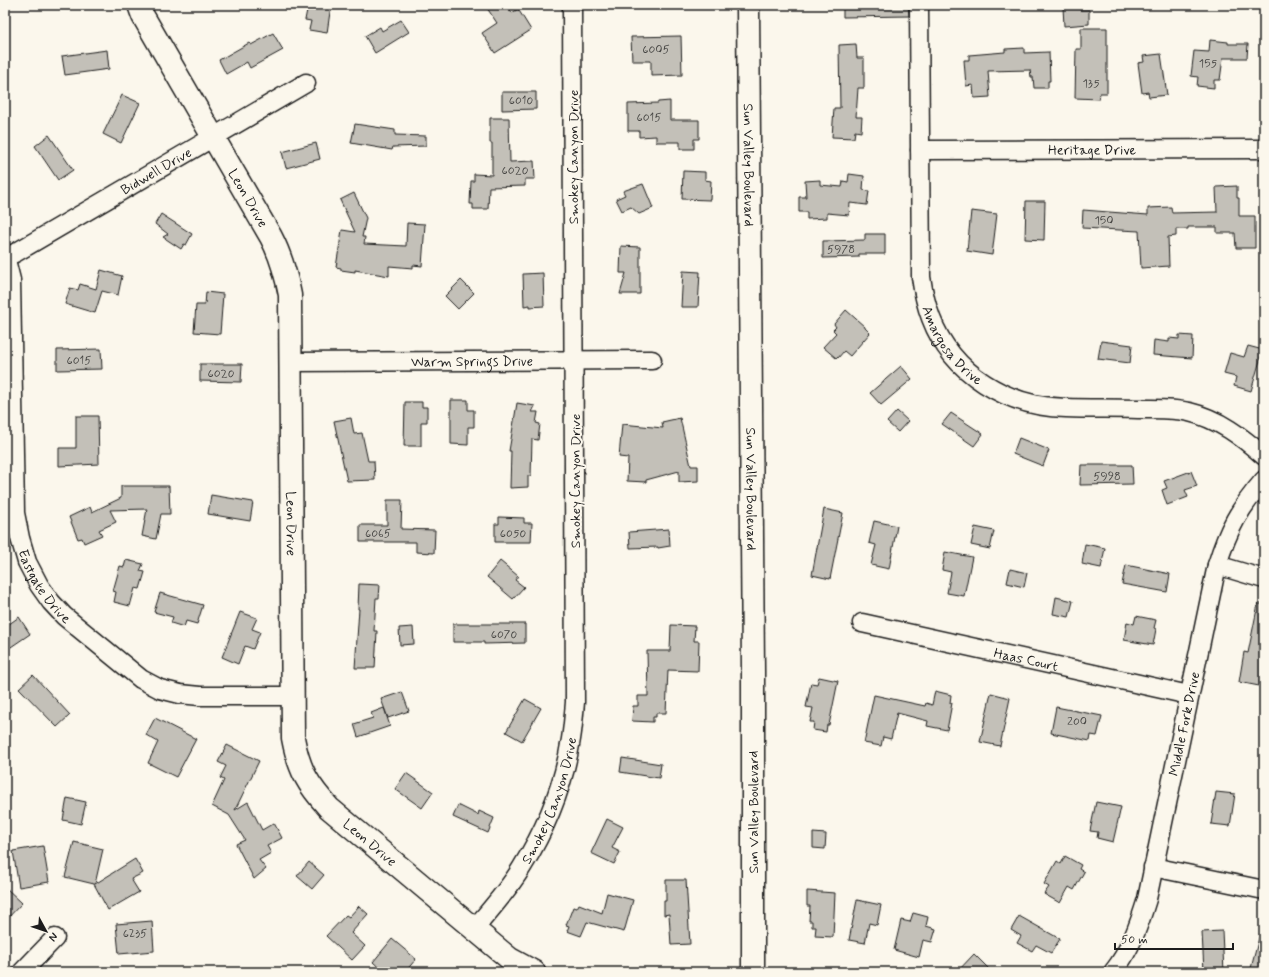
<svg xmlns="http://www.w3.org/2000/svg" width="1269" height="977" font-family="Mynerve,sans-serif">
<rect width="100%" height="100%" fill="#fbf7ec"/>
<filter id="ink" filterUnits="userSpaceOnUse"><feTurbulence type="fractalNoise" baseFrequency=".025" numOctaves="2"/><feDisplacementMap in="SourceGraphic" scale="8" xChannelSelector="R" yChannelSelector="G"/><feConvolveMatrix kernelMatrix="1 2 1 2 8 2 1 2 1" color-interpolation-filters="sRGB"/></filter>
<g filter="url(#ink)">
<g fill="#c3c0b8" stroke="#1c1c1c">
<polygon points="308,5 331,5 327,33 309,30 311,21 305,20"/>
<polygon points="485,5 507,5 512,13 518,9 531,30 495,53 482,33 497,23"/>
<polygon points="843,5 908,5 909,16 843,17"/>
<polygon points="1080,6 1080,10 1089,10 1089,24 1064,26 1063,7"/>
<polygon points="401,20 409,32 375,53 365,36 380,27 382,31"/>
<polygon points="1081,28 1107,28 1107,93 1100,93 1099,99 1075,98 1076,49 1081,49"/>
<polygon points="273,33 283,50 250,68 247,62 226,74 219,60 249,43 251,45"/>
<polygon points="681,36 682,75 651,76 651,61 632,61 631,37"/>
<polygon points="1210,40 1228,42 1228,44 1248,44 1247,58 1223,58 1220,80 1214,80 1214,88 1197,86 1198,77 1191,76 1194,51 1209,52"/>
<polygon points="856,44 857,58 864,58 864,88 858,88 856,117 862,117 861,132 855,131 854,138 832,137 834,108 840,108 839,45"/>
<polygon points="1024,48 1024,53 1049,52 1050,81 1048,81 1048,88 1034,88 1033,77 1031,77 1030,70 988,71 990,97 974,98 973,85 966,86 964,60 969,60 969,55 1005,52 1005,49"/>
<polygon points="107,50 109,69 65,75 62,56"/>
<polygon points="1161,54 1167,95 1149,97 1148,92 1142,93 1138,63 1144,62 1143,56"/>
<polygon points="502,92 536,92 536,109 502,110"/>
<polygon points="122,95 140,103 121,143 103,134"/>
<polygon points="670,101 670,120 699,120 699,139 694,139 694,149 680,149 680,142 656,142 656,136 639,137 639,131 628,131 628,104 658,103 658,102"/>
<polygon points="490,118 509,118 510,162 534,161 535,179 525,179 525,186 489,187 488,209 473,209 473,204 470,204 471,181 474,181 474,174 492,175 492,143 490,143"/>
<polygon points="355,124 395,130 395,135 426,136 426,146 393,147 392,150 351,143"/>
<polygon points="49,135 73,170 58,180 35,146"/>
<polygon points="316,143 320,159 286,168 282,152"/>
<polygon points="683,171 705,172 705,180 711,181 710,200 682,199"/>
<polygon points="849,174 864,176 863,190 869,191 867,205 850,203 849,215 827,213 827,218 807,219 807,212 799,212 799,197 806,197 805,181 820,180 820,185 842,187 843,181 848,182"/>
<polygon points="643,184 653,208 639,214 631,207 622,211 616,199 625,195 623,191"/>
<polygon points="1237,186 1237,198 1239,198 1239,216 1255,216 1255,248 1236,248 1235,233 1217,233 1217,227 1188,227 1188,229 1176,229 1176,236 1168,237 1169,266 1141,268 1139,231 1082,228 1083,210 1148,215 1148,208 1171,207 1172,213 1217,212 1216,187"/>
<polygon points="354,193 366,218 362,237 365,237 364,244 406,246 407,223 425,224 422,266 413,265 413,268 389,266 389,276 355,270 355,272 341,270 341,268 336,267 342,230 355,232 340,200"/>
<polygon points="1026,201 1045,201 1044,240 1025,239"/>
<polygon points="971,211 997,214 992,255 967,251"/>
<polygon points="161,214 192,234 186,245 184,244 181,249 163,237 168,234 155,224"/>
<polygon points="865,234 885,234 885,254 859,254 859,257 823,258 823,241 865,240"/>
<polygon points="621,246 640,247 640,294 620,294 626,273 620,273"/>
<polygon points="101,270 122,276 118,295 102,291 95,313 65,304 70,288 78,290 80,284 96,289"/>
<polygon points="683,271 700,272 698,307 681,307"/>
<polygon points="543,273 544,306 530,307 530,305 524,306 523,274"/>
<polygon points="461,280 474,293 458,309 445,296"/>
<polygon points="206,292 223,294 220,334 194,332 196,305 205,305"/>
<polygon points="846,310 865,327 865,328 870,333 850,356 844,351 838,358 837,357 836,358 823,347 836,333 833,330 836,327 834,324"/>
<polygon points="1179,335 1193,336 1192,358 1153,355 1154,340 1169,342 1169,338 1179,339"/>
<polygon points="1101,341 1132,345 1130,363 1098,359"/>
<polygon points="1248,346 1263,350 1251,391 1234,386 1236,377 1224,374 1230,353 1244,357"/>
<polygon points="101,349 102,369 57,370 57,350"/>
<polygon points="200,364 242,364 241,382 200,381"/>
<polygon points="901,366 912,379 881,405 870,393"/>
<polygon points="451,400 468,400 468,410 474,410 474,427 468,427 468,445 451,444"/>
<polygon points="405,402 422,402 422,407 427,407 427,422 421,422 421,446 404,446"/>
<polygon points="517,403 535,406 532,412 538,412 536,423 540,424 538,440 532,439 531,476 528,476 528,487 510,488 511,451 509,451"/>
<polygon points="897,411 908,421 898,432 887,422"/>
<polygon points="951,413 983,434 974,446 942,424"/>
<polygon points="76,416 98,416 99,464 59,466 59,448 76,448"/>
<polygon points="351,418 354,434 362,433 368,461 374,461 375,480 347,481 334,421"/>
<polygon points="680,418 691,466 698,466 698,481 679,482 679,471 646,480 646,482 627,481 628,458 619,457 622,424 663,428 662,422"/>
<polygon points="1019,438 1049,450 1043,466 1013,454"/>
<polygon points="1081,465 1132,465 1133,484 1080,485"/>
<polygon points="1191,471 1197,486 1185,490 1188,497 1167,505 1162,490 1167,488 1164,481"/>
<polygon points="121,486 169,486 170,514 161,514 156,539 142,536 147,509 110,510 116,522 99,530 102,535 84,543 82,538 78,539 69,517 90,507 92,512 121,498"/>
<polygon points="211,495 253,502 250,521 208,514"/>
<polygon points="387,500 402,500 401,529 435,530 434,553 416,552 416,542 360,542 360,525 387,525"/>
<polygon points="824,509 843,513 830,579 812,575"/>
<polygon points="499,517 524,518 524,523 532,523 531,542 495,542 495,524 499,524"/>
<polygon points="874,521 897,526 889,569 871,565 876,545 869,543"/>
<polygon points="975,527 994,531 990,549 971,545"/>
<polygon points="669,529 670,546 658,548 658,547 630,548 629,532"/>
<polygon points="1085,544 1105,548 1101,568 1082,564"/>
<polygon points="945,552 972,557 964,596 947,593 951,572 942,570"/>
<polygon points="126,560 143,564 140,571 145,572 140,589 135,588 130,606 114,602 116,592 113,591 120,566 124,567"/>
<polygon points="500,561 518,576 515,580 524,587 513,599 487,577"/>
<polygon points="1126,565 1170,574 1167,592 1122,584"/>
<polygon points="1010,569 1027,573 1024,587 1007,583"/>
<polygon points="359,584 380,585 379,598 376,598 374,631 377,631 375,668 355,668 359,609 358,609"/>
<polygon points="160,593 203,605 197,624 186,621 184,627 171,623 173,617 154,612"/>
<polygon points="1056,597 1073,601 1069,617 1053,614"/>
<polygon points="1258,604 1264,604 1264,663 1259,686 1239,682 1244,652 1248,653"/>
<polygon points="240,612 257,618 252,629 260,632 253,649 245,646 238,664 222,657"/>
<polygon points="1136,616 1156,620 1154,628 1156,629 1153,645 1124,640 1127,622 1134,624"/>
<polygon points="19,617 30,634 5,651 5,627"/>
<polygon points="453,624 525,624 525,643 484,644 484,642 453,642"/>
<polygon points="671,625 695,626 694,641 699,641 698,671 668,670 666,713 656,713 656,717 653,717 653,722 632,721 633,706 638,706 638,696 648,696 647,651 670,651"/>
<polygon points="413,627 414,644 400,645 399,628"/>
<polygon points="33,675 70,715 57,727 19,688"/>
<polygon points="819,677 838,681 829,725 827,725 826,732 813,730 814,722 810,722 813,708 806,707 811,683 817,684"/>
<polygon points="935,691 951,695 950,703 952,703 947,730 927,726 928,721 897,713 891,739 883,737 881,746 864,743 874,695 925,706 926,703 932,705"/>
<polygon points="402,692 409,711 388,718 381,699"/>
<polygon points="991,693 1010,698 1000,746 980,742"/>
<polygon points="525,699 541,708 522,741 506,732"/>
<polygon points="1056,707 1102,716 1097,736 1091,735 1090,741 1051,733"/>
<polygon points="384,708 390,726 358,737 354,724 373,718 371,713"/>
<polygon points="155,718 196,739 176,777 148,763 158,742 146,735"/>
<polygon points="227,745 259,761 235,810 248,802 262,830 274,823 282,838 267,846 271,853 259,860 266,869 254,879 236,844 245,840 229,815 212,806 224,780 220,778 226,766 218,762"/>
<polygon points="622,758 661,764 659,778 620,772"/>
<polygon points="406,773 433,792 422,808 395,789"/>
<polygon points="1216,792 1235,794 1230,826 1211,824"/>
<polygon points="67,798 86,802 81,824 63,820"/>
<polygon points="1096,802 1121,807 1113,842 1097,838 1098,832 1090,831"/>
<polygon points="458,805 478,815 479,811 494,818 488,833 453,817"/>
<polygon points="607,819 623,827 612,848 620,852 614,864 591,853"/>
<polygon points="813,833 826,834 825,849 813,848"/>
<polygon points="74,842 103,849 95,884 135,859 143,873 131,879 139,892 108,910 94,884 65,877"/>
<polygon points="43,846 49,882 19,887 13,851"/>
<polygon points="1065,856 1081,865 1079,869 1084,872 1074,890 1069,887 1060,903 1044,894 1049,887 1044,884 1057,861 1061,864"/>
<polygon points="309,862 324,875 312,889 297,876"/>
<polygon points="666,880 686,880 690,944 671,945 669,914 664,915 664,901 666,901"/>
<polygon points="5,887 22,903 5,921"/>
<polygon points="807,891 835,893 833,937 815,936 816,927 812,927 812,921 809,921 810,906 807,906"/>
<polygon points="607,893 633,900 624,932 587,922 581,936 567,931 569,926 566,925 573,907 577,908 579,904 602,913"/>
<polygon points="857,900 881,905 877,925 869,923 865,943 849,940"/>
<polygon points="359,906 368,914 351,933 365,946 352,960 326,936 346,915 349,917"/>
<polygon points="913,913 928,917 926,926 936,929 932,942 923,940 919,957 894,950 901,920 910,922"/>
<polygon points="1019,916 1060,939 1051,953 1036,945 1032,951 1017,943 1021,936 1011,930"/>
<polygon points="152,921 154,951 119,954 116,924"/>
<polygon points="1222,931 1224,972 1204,972 1202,932"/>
<polygon points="1260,934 1264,935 1264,972 1250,972"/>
<polygon points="392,939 416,959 405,972 384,972 373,962"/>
<polygon points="974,954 992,972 957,972"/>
</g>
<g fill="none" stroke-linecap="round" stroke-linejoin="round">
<defs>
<g id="minor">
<path id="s1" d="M919 5 921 277C923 291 926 305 931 318 952 374 1008 407 1066 408 1090 409 1114 408 1138 409 1155 409 1172 408 1189 412 1219 419 1242 437 1264 456"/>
<path id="s2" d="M920 150 1264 149"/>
<path id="s3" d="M5 256 11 280 15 513 20 538 27 562 39 585 51 602 64 616 141 679 160 689 180 694 200 696H293"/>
<path id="s4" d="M5 257 15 253 306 83"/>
<path id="s5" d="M291 362 652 360"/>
<polyline points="1217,565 1264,579"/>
<path id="s6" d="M862 623 1189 695"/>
<polyline points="1153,867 1264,890"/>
<path id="s7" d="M474 929C491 909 509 889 522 867 547 827 564 784 571 739 573 727 574 714 575 702L572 5"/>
<polyline points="22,972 55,938"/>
<path id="s8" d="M1113 972C1130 951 1139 925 1147 899L1217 565C1228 529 1239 509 1264 480"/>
</g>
<g id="tertiary">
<path id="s9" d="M139 5 143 16 271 237C281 256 286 274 290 295L293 738C299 770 308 785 329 808L510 959 534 972"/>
</g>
<g id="primary">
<path id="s10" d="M748 5 753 671V972"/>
</g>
</defs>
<use href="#minor" stroke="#1c1c1c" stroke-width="21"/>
<use href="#tertiary" stroke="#1c1c1c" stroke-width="25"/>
<use href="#primary" stroke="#1c1c1c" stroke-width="25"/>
<use href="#minor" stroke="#fbf7ec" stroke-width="18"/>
<use href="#tertiary" stroke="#fbf7ec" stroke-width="22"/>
<use href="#primary" stroke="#fbf7ec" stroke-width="22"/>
</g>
</g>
<g text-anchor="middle" stroke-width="4" stroke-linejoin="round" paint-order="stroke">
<g font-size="12" fill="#464543">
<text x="656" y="53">6005</text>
<text x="1208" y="67">155</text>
<text x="1091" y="87">135</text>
<text x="521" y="104">6010</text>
<text x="649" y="121">6015</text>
<text x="515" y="174">6020</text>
<text x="1104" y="224">150</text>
<text x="841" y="253">5978</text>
<text x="79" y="364">6015</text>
<text x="221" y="377">6020</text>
<text x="1107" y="480">5998</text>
<text x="378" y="537">6065</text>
<text x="513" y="537">6050</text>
<text x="504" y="638">6070</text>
<text x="1077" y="725">200</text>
<text x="135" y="937">6235</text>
</g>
<g font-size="14" fill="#1c1c1c" stroke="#fbf7ec">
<text dy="5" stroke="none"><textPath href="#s2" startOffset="172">Heritage Drive</textPath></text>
<text transform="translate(573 157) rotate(-90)" y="5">Smokey Canyon Drive</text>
<text dy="5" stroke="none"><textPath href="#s10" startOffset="160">Sun Valley Boulevard</textPath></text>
<text dy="5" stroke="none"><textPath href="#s4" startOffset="174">Bidwell Drive</textPath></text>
<text dy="5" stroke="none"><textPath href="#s9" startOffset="222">Leon Drive</textPath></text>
<text dy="5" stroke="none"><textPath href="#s1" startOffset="349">Amargosa Drive</textPath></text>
<text dy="5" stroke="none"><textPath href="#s5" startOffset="181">Warm Springs Drive</textPath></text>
<text transform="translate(575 481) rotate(-90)" y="5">Smokey Canyon Drive</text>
<text dy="5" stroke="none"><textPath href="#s10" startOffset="484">Sun Valley Boulevard</textPath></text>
<text dy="5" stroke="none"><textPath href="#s9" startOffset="557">Leon Drive</textPath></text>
<text dy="5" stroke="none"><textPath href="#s3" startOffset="338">Eastgate Drive</textPath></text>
<text dy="5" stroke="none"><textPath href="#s6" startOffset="168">Haas Court</textPath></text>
<text dy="5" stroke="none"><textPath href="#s8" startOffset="260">Middle Fork Drive</textPath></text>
<text dy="5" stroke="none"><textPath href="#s7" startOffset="151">Smokey Canyon Drive</textPath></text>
<text transform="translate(753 812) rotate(-90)" y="5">Sun Valley Boulevard</text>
<text dy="5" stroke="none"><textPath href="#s9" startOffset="905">Leon Drive</textPath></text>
</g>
</g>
<rect width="1269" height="977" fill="none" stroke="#fbf7ec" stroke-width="20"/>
<rect x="10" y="10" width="1249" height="957" fill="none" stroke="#1c1c1c" stroke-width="1.5" filter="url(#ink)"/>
<g transform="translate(46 931) rotate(130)" stroke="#fbf7ec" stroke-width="3" paint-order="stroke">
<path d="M0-3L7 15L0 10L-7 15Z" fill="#1c1c1c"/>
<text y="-6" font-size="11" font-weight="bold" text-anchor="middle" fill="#1c1c1c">N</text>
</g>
<path d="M1115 943v6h118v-6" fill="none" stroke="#1c1c1c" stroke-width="2"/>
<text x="1121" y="943" font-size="12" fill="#1c1c1c" stroke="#fbf7ec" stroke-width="3" paint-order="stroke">50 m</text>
</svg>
